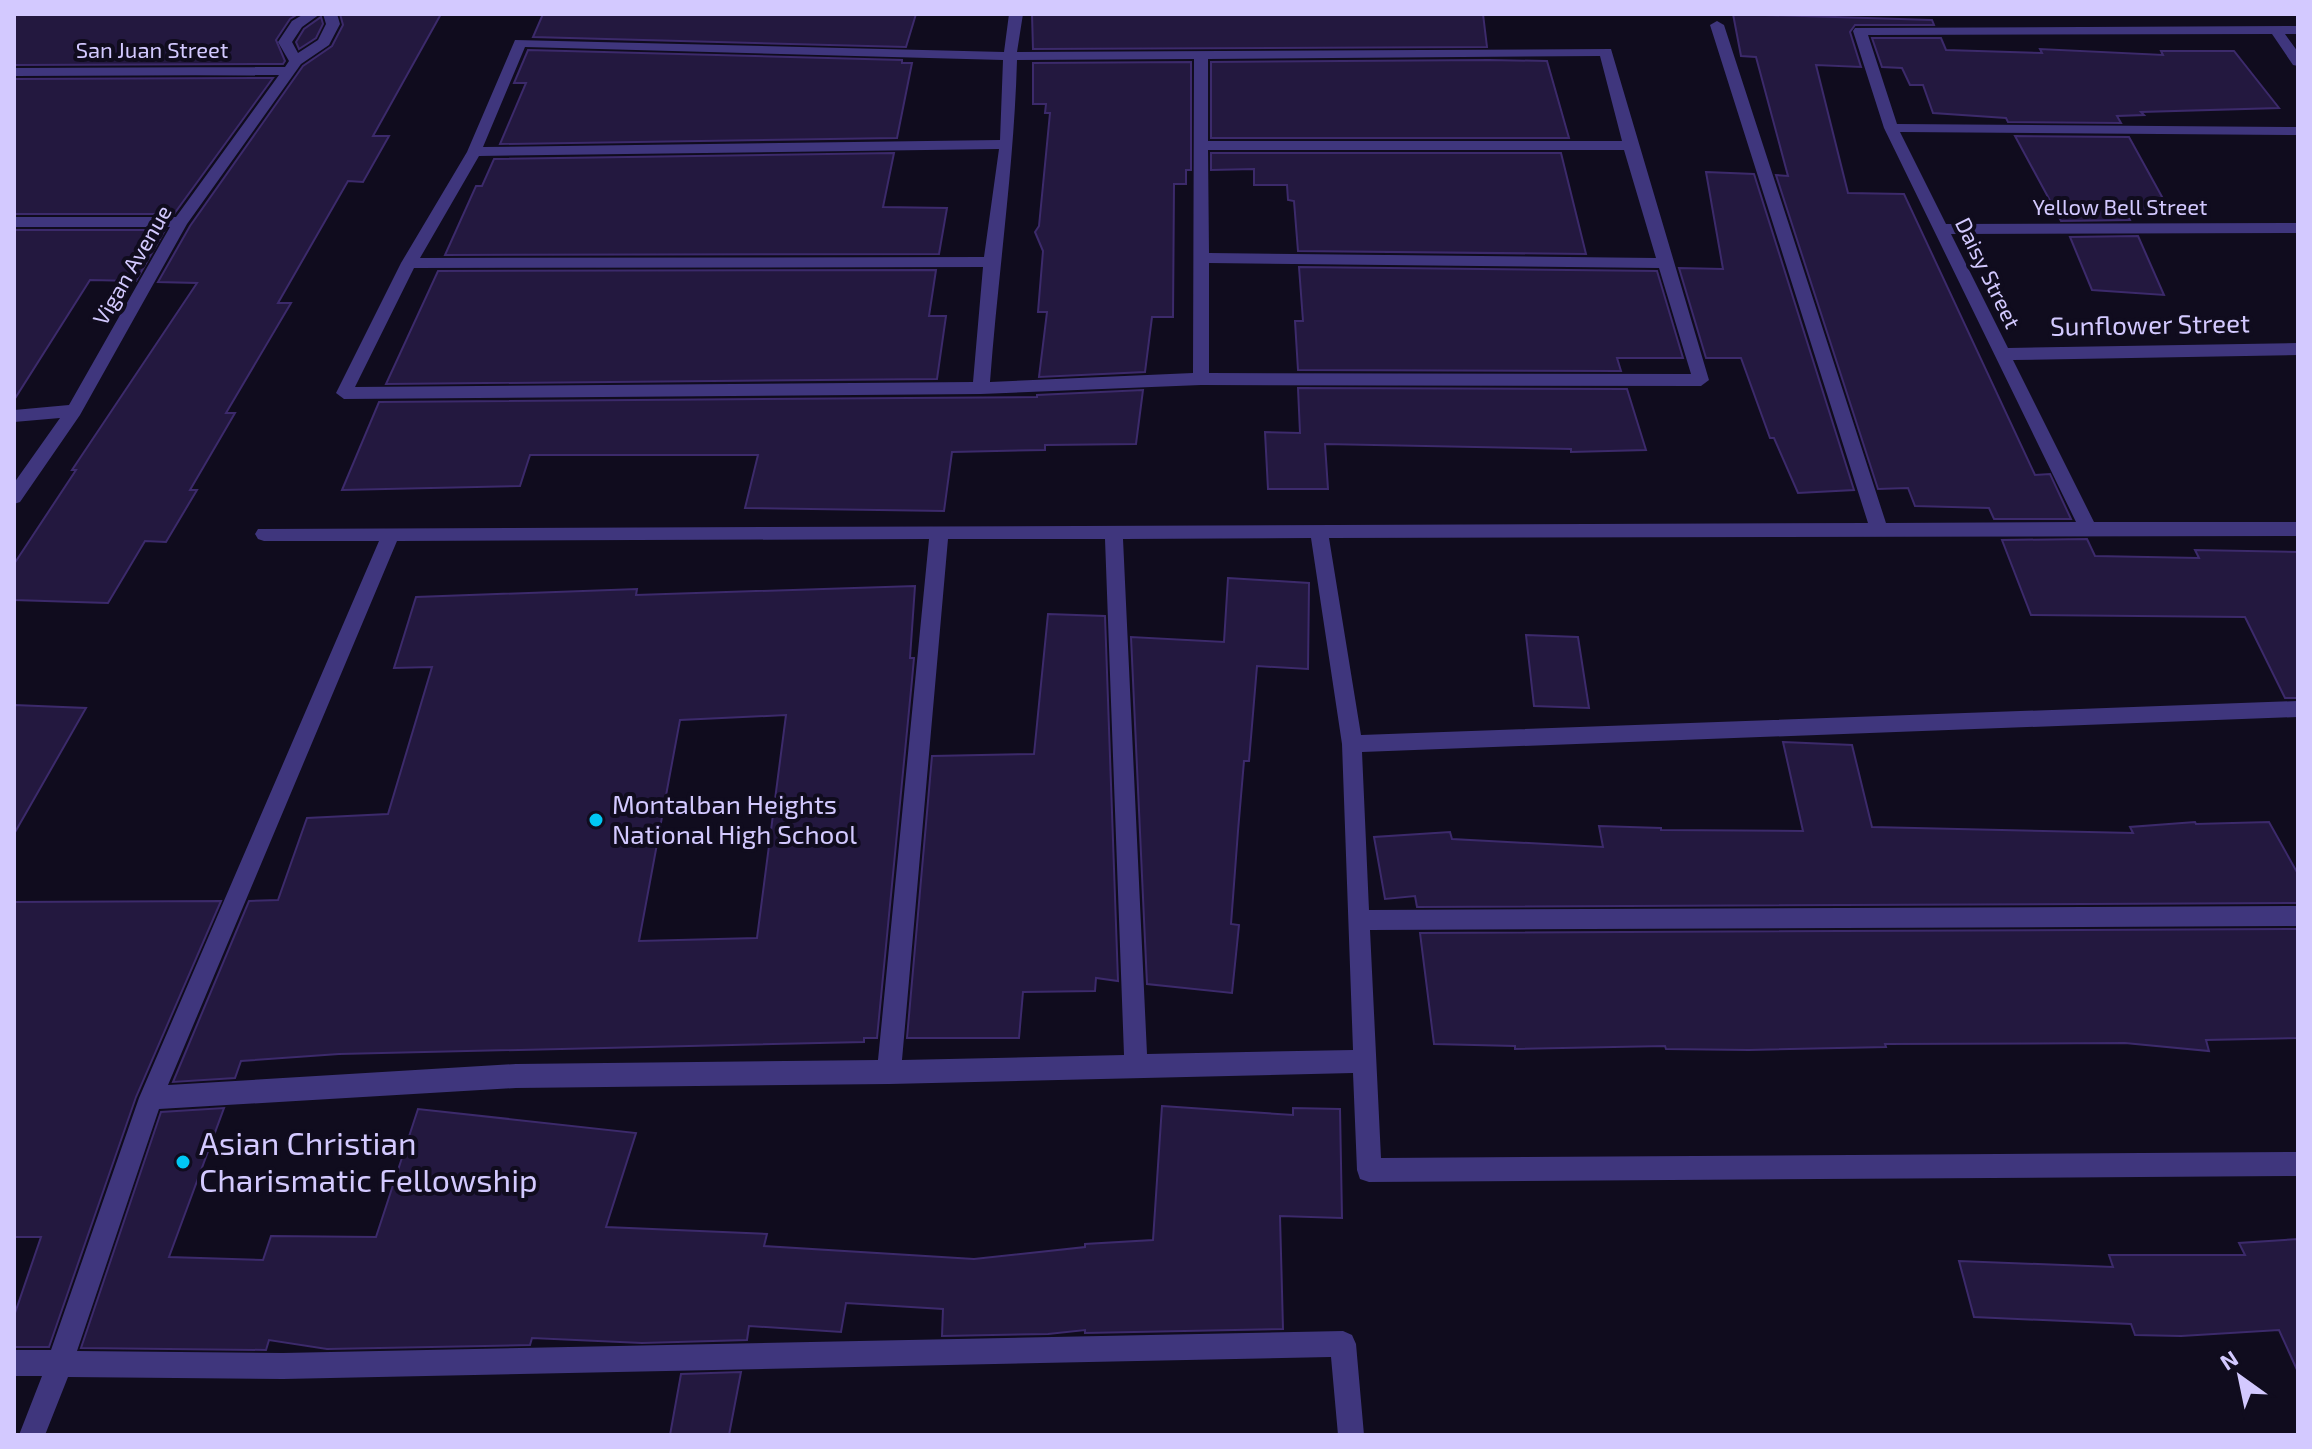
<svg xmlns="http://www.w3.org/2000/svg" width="2312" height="1449" font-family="'Exo 2',sans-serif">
<rect width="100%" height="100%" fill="#100c1e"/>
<g fill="#23183f" stroke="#3c2a6b" stroke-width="2" fill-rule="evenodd">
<polygon points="14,14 298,14 290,19 276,40 285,61 283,64 14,65"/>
<polygon points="340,14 441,14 373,136 389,136 363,182 348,181 278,303 291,303 226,413 235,413 190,490 197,490 166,542 145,541 108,603 14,600 14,564 76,470 72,470 197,283 158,282 190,226 303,66 332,46 343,25"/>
<polygon points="543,14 916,14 906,47 533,37"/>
<polygon points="1032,14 1483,14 1487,47 1033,49"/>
<polygon points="1733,14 1932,20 1934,25 1855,25 1850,32 1861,67 1816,65 1848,193 1904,194 2035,475 2050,474 2071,519 1994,519 1989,508 1915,506 1908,488 1878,489 1776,175 1788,176 1756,57 1741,56"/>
<polygon points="321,17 323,24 316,38 299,49 296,42 304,29"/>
<polygon points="1872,38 1941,38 1946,50 2042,53 2040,49 2163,55 2161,51 2234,51 2279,108 2141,112 2144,115 2117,116 2121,123 2008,122 2006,118 1933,113 1923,85 1910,85 1902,68 1882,67"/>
<polygon points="528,50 902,60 902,63 912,63 897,138 500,144 526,83 514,83"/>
<polygon points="1489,60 1547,61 1569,138 1211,138 1211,62"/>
<polygon points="1191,62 1191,170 1186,170 1186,184 1174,184 1173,317 1152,317 1145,372 1039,377 1047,312 1038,312 1043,251 1035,232 1039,226 1050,113 1045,113 1046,104 1033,104 1033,63"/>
<polygon points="273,78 174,214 14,214 14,79"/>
<polygon points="2015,136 2129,137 2172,215 2127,213 2130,220 2061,221"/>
<polygon points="894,153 883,207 947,208 939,254 445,255 476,186 482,186 494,159"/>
<polygon points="1211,153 1561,153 1586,254 1298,251 1294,201 1288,200 1287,185 1254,185 1254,169 1211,170"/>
<polygon points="1706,172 1754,174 1854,490 1798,493 1774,438 1770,438 1741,358 1706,358 1679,268 1723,269"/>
<polygon points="14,230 165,230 136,281 90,280 14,400"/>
<polygon points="2138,236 2164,295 2092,290 2070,237"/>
<polygon points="1299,267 1657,271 1683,358 1617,358 1621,371 1298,370 1295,321 1303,321"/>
<polygon points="936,270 929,316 946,316 937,379 386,384 438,271"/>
<polygon points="1298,388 1627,389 1646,450 1571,452 1571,449 1325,444 1328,489 1268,489 1265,432 1300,433"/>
<polygon points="1143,390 1136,444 1045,445 1045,450 952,452 944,511 745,508 758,455 530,455 520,486 342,490 379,402 1037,397 1037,395"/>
<polygon points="2087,539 2095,556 2199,558 2195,550 2298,552 2298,698 2285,698 2245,617 2031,615 2002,540"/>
<polygon points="1228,578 1309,583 1308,669 1257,666 1249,761 1244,761 1238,831 1231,924 1239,925 1232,993 1147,984 1131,637 1224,642"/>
<path d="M915 586 910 658H914L912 680 877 1038H864V1042L339 1054 241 1061 235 1078 173 1082 249 901 278 900 307 818 388 814 432 667 394 668 416 597 637 589 636 595ZM786 715 757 938 639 941 680 720Z"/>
<polygon points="1048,614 1105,616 1118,981 1096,978 1095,991 1023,992 1019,1038 907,1038 932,756 1034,754"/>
<polygon points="1526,635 1578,637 1589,708 1534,706"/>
<polygon points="14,705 86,708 14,834"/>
<polygon points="1783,742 1852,745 1872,827 2133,833 2130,827 2195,822 2196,824 2269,822 2298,874 2298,903 1417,907 1415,896 1385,899 1374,837 1450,832 1452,839 1603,847 1599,826 1661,828 1661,830 1803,831"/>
<polygon points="221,901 136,1097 49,1347 14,1347 14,1316 41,1237 14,1237 14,902"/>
<polygon points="2298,929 2298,1038 2206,1040 2209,1051 2125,1043 1885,1044 1886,1047 1749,1050 1666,1049 1665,1046 1515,1049 1515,1046 1434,1044 1420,933"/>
<polygon points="1162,1106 1293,1115 1293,1108 1340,1109 1342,1218 1280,1216 1283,1329 1085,1333 1085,1330 1048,1334 942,1336 943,1309 846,1303 841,1332 749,1326 747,1340 642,1343 532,1338 530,1345 327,1349 269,1340 266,1350 81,1348 161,1112 224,1108 169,1257 263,1260 271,1236 376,1237 418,1109 636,1133 606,1227 767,1234 764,1246 974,1259 1085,1247 1085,1244 1153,1240"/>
<polygon points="2298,1239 2298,1372 2279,1330 2181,1336 2135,1335 2131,1324 1974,1317 1959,1261 2113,1267 2109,1255 2245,1255 2239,1243"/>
<polygon points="741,1372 729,1435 670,1435 681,1374"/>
</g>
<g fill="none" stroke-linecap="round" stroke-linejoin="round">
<g fill="#3f367d" fill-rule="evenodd">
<polygon points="304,14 320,14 302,27 292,42 298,53 318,40 326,24 323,14 337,14 340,24 329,45 301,64 187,224 80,415 20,502 14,504 14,483 60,418 14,422 14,410 69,405 170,227 14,227 14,217 176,217 279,75 14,76 14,68 285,67 289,61 278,42 292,21"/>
<path d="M1009 14H1023L1017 52 1611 49 1709 380 1701 386 1201 385 981 394 344 399 336 393 401 263 467 152 515 40 1004 52ZM525 47 1003 60 1000 140 483 147ZM1600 56 1622 141H1208V59ZM1194 59 1193 373 990 382C998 274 1014 168 1017 60ZM999 149 984 257 420 258 479 156ZM1208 150H1624L1656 258 1209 253ZM1209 263 1659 268 1691 374 1209 373ZM983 267 973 382 355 387 414 268Z"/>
<path d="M1717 21 1724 25 1886 523 2076 522 1884 128 1853 31 1855 28 2298 26V34H2285L2298 52V66L2293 65 2272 34 1868 35 1897 124 2298 127V135L1900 132 1946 224 2298 223V233L1951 234 2008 348 2298 343V355L2013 360 2094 522H2298V536L1329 538 1361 735 2298 701V717L1362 752 1369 910 2298 906V926L1370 930 1381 1158 2298 1152V1176L1369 1182 1360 1179 1357 1170 1353 1073 889 1084 516 1088 159 1109 77 1351 283 1353 1343 1331 1352 1335 1356 1344 1364 1435H1338L1331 1357 283 1379 68 1377 45 1435H19L42 1376H14V1350H51L139 1098 379 541H264L258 539 255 534 258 529 1868 523 1710 25ZM1311 538 1342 744 1353 1050 1147 1054 1123 539ZM929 539 878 1060 516 1064 168 1085 397 541ZM948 539H1105L1124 1055 902 1060Z"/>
</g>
</g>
<g fill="#00c7f4" stroke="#100c1e" stroke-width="3">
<circle cx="596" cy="820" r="8"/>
<circle cx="183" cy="1162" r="8"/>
</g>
<g text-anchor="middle" stroke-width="8" stroke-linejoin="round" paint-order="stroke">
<g font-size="22" fill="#d3c9ff" stroke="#100c1e">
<text x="152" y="58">San Juan Street</text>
<text x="2120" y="215">Yellow Bell Street</text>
<text transform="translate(132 265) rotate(-60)" y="8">Vigan Avenue</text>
<text transform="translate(1988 273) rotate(64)" y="8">Daisy Street</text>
</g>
<g font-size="26" fill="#d3c9ff" stroke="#100c1e">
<text transform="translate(2150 325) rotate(-1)" y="9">Sunflower Street</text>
</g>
<g font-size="26" fill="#d3c9ff" stroke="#100c1e" text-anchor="start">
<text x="612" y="814">Montalban Heights<tspan x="612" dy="30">National High School</tspan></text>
</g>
<g font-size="32" fill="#d3c9ff" stroke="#100c1e" text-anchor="start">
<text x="199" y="1155">Asian Christian<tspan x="199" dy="37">Charismatic Fellowship</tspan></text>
</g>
</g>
<rect width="2312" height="1449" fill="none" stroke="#d3c9ff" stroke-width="32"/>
<g transform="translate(2240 1377) rotate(327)" stroke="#100c1e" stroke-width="6" paint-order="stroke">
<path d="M0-6L14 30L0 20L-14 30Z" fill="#d3c9ff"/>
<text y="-12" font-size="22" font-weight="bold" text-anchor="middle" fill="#d3c9ff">N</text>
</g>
</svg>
